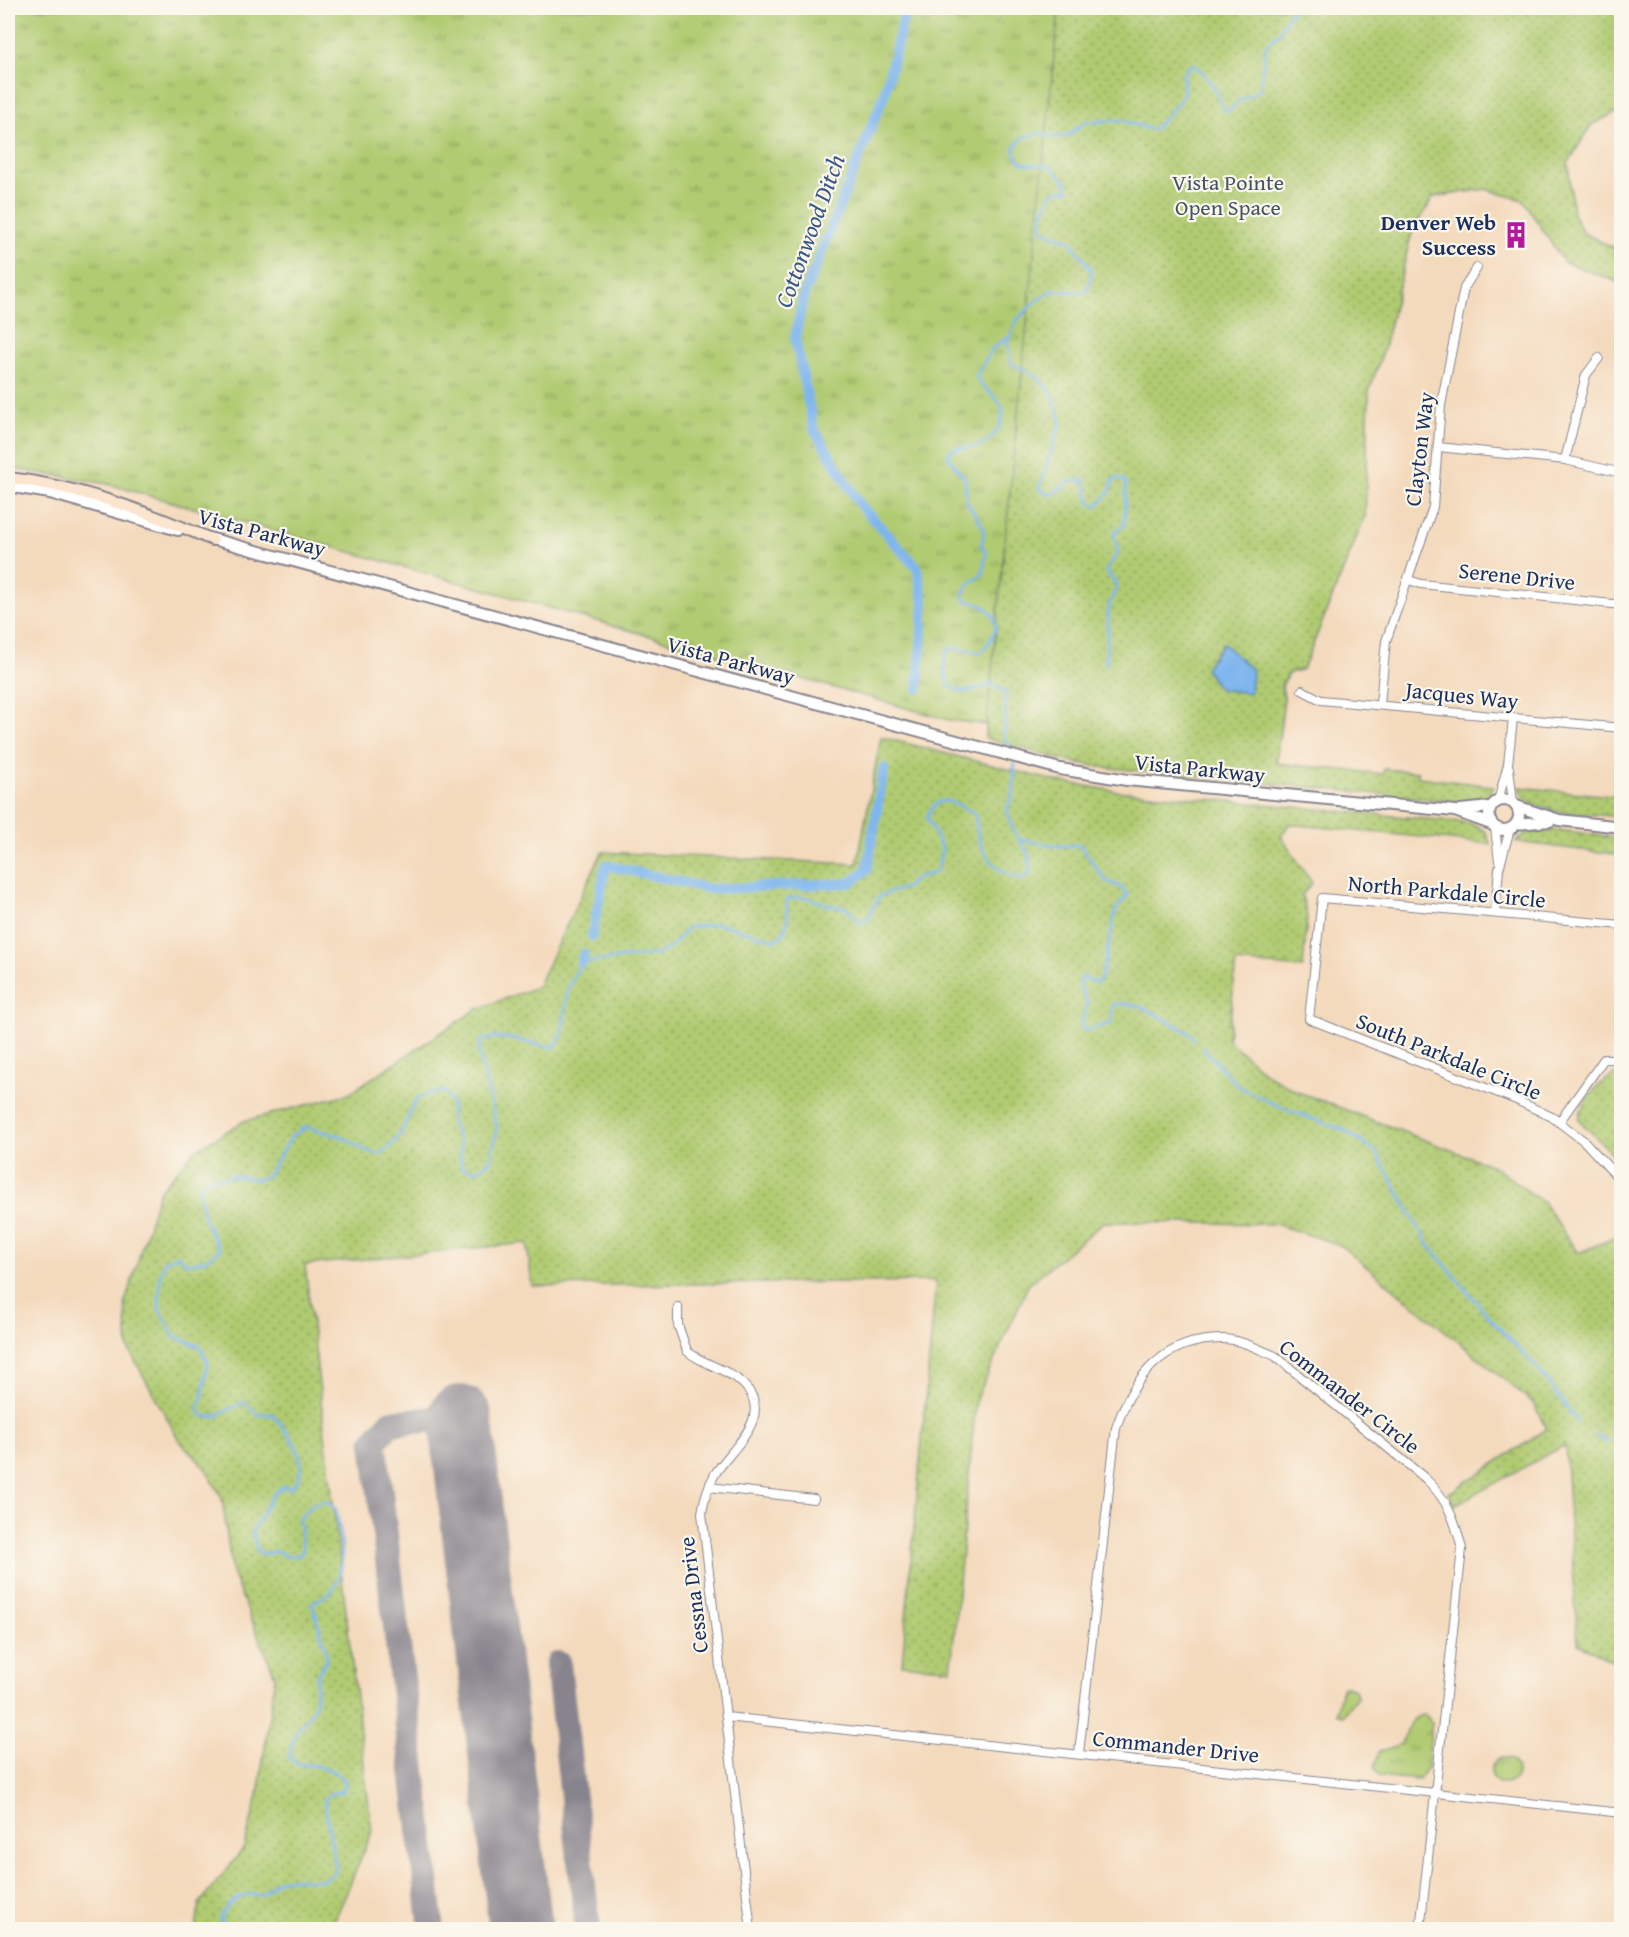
<svg xmlns="http://www.w3.org/2000/svg" width="1629" height="1937" font-family="'Gentium Book Plus',serif">
<defs>
<pattern id="grass-tufts" width="24" height="20" patternUnits="userSpaceOnUse" patternTransform="scale(1.5)"><rect width="24" height="20" fill="#b0cb71"/><path d="M3 7l-1-3M5 7V3M7 7l1-3M15 17l-1-3M17 17v-4M19 17l1-3" fill="none" stroke="#8ea560"/></pattern>
<pattern id="park-dots" width="8" height="8" patternUnits="userSpaceOnUse" patternTransform="scale(1.5)"><rect width="8" height="8" fill="#b0cb71"/><path d="M2 2h.1M6 6h.1" fill="none" stroke="#8ea560" stroke-width="1.8" stroke-linecap="round"/></pattern>
</defs>
<rect width="100%" height="100%" fill="#fbf7ec"/>
<filter id="ink" filterUnits="userSpaceOnUse"><feTurbulence type="fractalNoise" baseFrequency=".0167" numOctaves="2"/><feDisplacementMap in="SourceGraphic" scale="12" xChannelSelector="R" yChannelSelector="G"/><feConvolveMatrix kernelMatrix="1 2 1 2 8 2 1 2 1" color-interpolation-filters="sRGB"/></filter>
<filter id="wash" filterUnits="userSpaceOnUse"><feTurbulence type="fractalNoise" baseFrequency=".008" numOctaves="4" result="noise"/><feDisplacementMap in="SourceGraphic" scale="24" xChannelSelector="R" yChannelSelector="G"/><feGaussianBlur stdDeviation="1.35" result="paint"/><feColorMatrix in="noise" values="0 0 0 0 0 0 0 0 0 0 0 0 0 0 0 0 0 1.4 0 .05"/><feComposite in="paint" operator="in"/></filter>
<g filter="url(#wash)">
<rect width="100%" height="100%" fill="#f4dabd"/>
<g fill="url(#grass-tufts)" stroke="#667d68" stroke-width="1.5">
<polygon points="8,8 1621,8 1621,110 1591,125 1568,163 1573,214 1583,233 1621,252 1621,283 1564,262 1523,200 1485,189 1433,197 1411,235 1384,348 1369,391 1365,516 1303,669 1289,673 1282,686 1284,698 1276,763 949,720 108,484 8,468"/>
<polygon points="1347,1686 1355,1689 1357,1696 1342,1716 1336,1713 1342,1688"/>
<path d="M1425 1715 1432 1723 1427 1768 1418 1780 1380 1776 1374 1767 1379 1752 1401 1744C1409 1732 1406 1716 1425 1715Z"/>
<circle cx="1504" cy="1771" r="13"/>
</g>
<g fill="url(#park-dots)" stroke="#667d68" stroke-width="1.5">
<path d="M1059 8H1621V110L1591 125 1568 163 1573 214 1583 233 1621 252V283L1564 262 1523 200 1485 189 1433 197 1411 235 1384 348 1369 391 1365 516 1303 669 1289 673 1281 686 1284 698 1276 763 1383 774 1384 769 1418 772V777L1493 786C1483 807 1474 795 1461 802L1100 767 1067 761 985 738Z"/>
<polygon points="881,737 1059,782 1117,791 1472,823 1486,832 1490,844 1289,824 1281,836 1312,883 1302,895 1307,917 1303,968 1236,962 1228,1040 1265,1073 1296,1091 1493,1166 1543,1202 1578,1253 1621,1235 1621,1664 1578,1644 1565,1445 1455,1505 1449,1493 1547,1429 1533,1403 1340,1245 1275,1224 1104,1222 1029,1284 976,1400 951,1669 902,1664 936,1281 532,1286 527,1243 305,1265 372,1832 331,1929 196,1929 199,1904 244,1848 258,1795 275,1676 232,1573 222,1498 205,1468 179,1440 128,1348 125,1303 159,1191 195,1150 244,1121 348,1094 477,1009 537,987 602,852 857,864"/>
<path d="M1519 787 1621 797V817L1550 811V808C1534 806 1523 803 1519 787Z"/>
<polygon points="1558,830 1621,838 1621,855 1516,842 1526,833"/>
<path d="M1621 1071H1622L1621 1162 1579 1120C1580 1098 1602 1081 1621 1071Z"/>
</g>
<polygon fill="#7fb6ee" stroke="#4d72a6" stroke-width="1.5" points="1223,643 1252,670 1250,693 1219,689 1205,668"/>
<g fill="none" stroke-linecap="round" stroke-linejoin="round">
<g stroke="#7fb6ee" stroke-width="3">
<polyline points="1007,340 1011,363 1036,376 1052,393 1061,421 1039,489 1050,495 1071,481 1084,480 1091,504 1097,506 1109,493 1113,480 1119,478 1126,483 1124,525 1114,533 1118,552 1106,571 1117,585 1109,606 1106,665"/>
<path d="M1014 753 1004 737 1006 693 993 684 964 692 950 687C945 677 942 660 948 650L956 648 980 653C1005 628 999 607 965 600L963 595 966 587 983 573 986 552 981 547 984 533 982 525 966 500 965 479 948 457 949 452C958 445 967 449 977 446 992 442 1008 421 1001 405 996 394 982 390 976 377L992 349 1010 336 1017 320 1034 303 1050 291 1087 292 1092 271 1070 241 1042 230C1039 214 1046 205 1054 192L1068 190 1066 182 1050 166C1034 162 1018 171 1014 148L1023 137 1041 133 1053 137 1068 136 1085 122 1121 120 1149 129 1156 128 1179 102 1184 91 1183 74 1192 64C1209 75 1217 92 1224 110L1229 111 1239 101 1260 90 1266 45 1278 34 1293 8"/>
<path d="M1021 840 1059 846 1080 845 1106 881 1119 886 1128 895 1116 909 1102 976 1097 983 1082 977 1080 985 1087 1003 1081 1026 1085 1031 1112 1023V1005C1139 998 1166 1021 1189 1033L1194 1039"/>
<polyline points="1203,1048 1239,1087 1280,1107 1344,1130 1376,1152 1427,1243 1490,1318 1538,1369 1577,1421"/>
<polyline points="1596,1436 1607,1442"/>
<path d="M226 1930 220 1918C226 1907 234 1897 248 1895 252 1894 258 1896 262 1894 269 1891 273 1882 280 1880 301 1873 322 1891 336 1869L324 1800 331 1793 343 1792 346 1782C334 1767 316 1765 297 1764L289 1757 295 1734 315 1706 317 1675 326 1662 327 1654 312 1603C317 1600 325 1597 329 1593 350 1573 340 1533 336 1509L326 1501 311 1505 299 1520 303 1549 300 1555 288 1557 277 1551 265 1554 258 1552 252 1532 273 1495 283 1486 291 1488C315 1465 290 1434 272 1414L258 1415 244 1402 214 1417 203 1416 197 1409 202 1398 208 1362 199 1346 174 1336 159 1308 160 1276 165 1261 178 1255 187 1264 205 1260 220 1250 204 1219 199 1190 206 1179 237 1176 257 1180 268 1175 292 1136 305 1127 340 1136 369 1152 381 1154C387 1148 397 1141 401 1133 416 1105 406 1096 445 1091L452 1104 451 1121 460 1141 461 1167 476 1171 490 1161 497 1129 479 1053 480 1042C502 1030 530 1046 555 1047L562 1034 568 988 581 963 658 954 670 948 689 927 720 924 776 940C790 932 787 914 787 899 811 892 823 909 845 907L860 922 867 921C882 890 874 897 908 887 918 871 924 879 937 871L942 849 927 817C938 791 955 802 975 814 978 847 987 870 1023 879L1030 873 1029 855 1011 826 1007 808 1013 796 1015 760"/>
</g>
<g stroke="#7fb6ee" stroke-width="10">
<polyline points="906,8 884,95 803,298 795,338 814,429 860,505 917,567 924,602 918,689"/>
<polyline points="592,936 606,865 710,889 850,883 867,870 884,768"/>
<polyline points="581,963 584,954"/>
</g>
<g stroke="#88848e" stroke-width="26">
<polyline points="558,1664 588,1930"/>
<polyline points="432,1930 374,1442 390,1423 460,1417"/>
</g>
<polyline stroke="#88848e" stroke-width="64" points="460,1417 521,1930"/>
</g>
</g>
<g filter="url(#ink)">
<g fill="none" stroke-linecap="round" stroke-linejoin="round">
<defs>
<g id="minor">
<polyline points="1438,447 1565,460 1622,473"/>
<polyline points="1565,460 1586,375 1599,358"/>
<polyline points="1409,580 1421,584 1622,605"/>
<polyline points="1302,690 1321,700 1622,728"/>
<polyline points="1380,704 1386,641 1433,507 1441,405 1464,288 1477,268"/>
<polyline points="1509,768 1513,803"/>
<polyline points="1498,801 1508,764 1513,719"/>
<polyline points="1495,828 1499,861"/>
<polyline points="1495,913 1499,869 1510,829"/>
<polyline points="1622,925 1322,898 1309,1019 1514,1099 1552,1117 1584,1141 1622,1182"/>
<polyline points="1560,1121 1604,1059 1622,1059"/>
<path d="M678 1307V1325L687 1351C703 1365 727 1368 743 1384 776 1416 732 1447 715 1474 708 1486 704 1499 702 1513L751 1930"/>
<polyline points="709,1487 814,1499"/>
<polyline points="726,1717 1622,1813"/>
<path d="M1079 1753 1116 1428C1133 1377 1163 1339 1222 1339 1239 1339 1259 1349 1275 1356L1426 1479C1448 1500 1455 1521 1462 1549L1420 1930"/>
</g>
<g id="tertiary">
<polyline points="8,486 50,493 178,530"/>
<polyline points="205,537 1060,769 1127,780 1455,811 1491,824"/>
<circle cx="1504" cy="815" r="15"/>
<polyline points="1516,806 1559,820 1622,827"/>
<polyline points="1461,810 1490,807"/>
<polyline points="1516,824 1550,821"/>
</g>
<path id="secondary" d="M8 478C79 486 147 512 213 540"/>
</defs>
<use href="#minor" stroke="#88848e" stroke-width="10"/>
<use href="#tertiary" stroke="#88848e" stroke-width="14"/>
<use href="#secondary" stroke="#88848e" stroke-width="14"/>
<use href="#minor" stroke="#fff" stroke-width="8"/>
<use href="#tertiary" stroke="#fff" stroke-width="10"/>
<use href="#secondary" stroke="#fce5cf" stroke-width="10"/>
</g>
</g>
<defs>
<symbol id="building-bare" viewBox="-9 -9 18 18"><path d="M-4-6H4V6H1V3H-1V6H-4ZM-2.5-4.3h1.7v1.8h-1.7ZM.8-4.3h1.7v1.8H.8ZM-2.5-1h1.7V.8h-1.7ZM.8-1h1.7V.8H.8Z" fill="#b5179e" stroke="#fbf7ec" stroke-width="2.5" paint-order="stroke"/></symbol>
</defs>
<g fill-rule="evenodd">
<use href="#building-bare" x="1497" y="216" width="38" height="38"/>
</g>
<g text-anchor="middle" stroke-width="4.5" stroke-linejoin="round" paint-order="stroke">
<g font-size="22" fill="#405663" stroke="#fbf7ec">
<text x="1228" y="190">Vista Pointe<tspan x="1228" dy="25">Open Space</tspan></text>
</g>
<g font-size="22" font-weight="bold" fill="#1b2f5e" stroke="#fbf7ec" text-anchor="end">
<text x="1496" y="230">Denver Web<tspan x="1496" dy="25">Success</tspan></text>
</g>
<g font-size="22" fill="#1b2f5e" stroke="#fbf7ec">
<text transform="translate(1419 449) rotate(-83)" y="8">Clayton Way</text>
<text transform="translate(262 532) rotate(15)" y="8">Vista Parkway</text>
<text transform="translate(1517 576) rotate(6)" y="8">Serene Drive</text>
<text transform="translate(731 660) rotate(15)" y="8">Vista Parkway</text>
<text transform="translate(1462 695) rotate(6)" y="8">Jacques Way</text>
<text transform="translate(1200 768) rotate(6)" y="8">Vista Parkway</text>
<text transform="translate(1447 891) rotate(5)" y="8">North Parkdale Circle</text>
<text transform="translate(1449 1056) rotate(22)" y="8">South Parkdale Circle</text>
<text transform="translate(1350 1396) rotate(38)" y="8">Commander Circle</text>
<text transform="translate(693 1595) rotate(-97)" y="8">Cessna Drive</text>
<text transform="translate(1176 1746) rotate(6)" y="8">Commander Drive</text>
</g>
<g font-size="24" font-style="italic" fill="#395889" stroke="#fbf7ec">
<text transform="translate(810 231) rotate(-70)" y="8">Cottonwood Ditch</text>
</g>
</g>
<rect width="1629" height="1937" fill="none" stroke="#fbf7ec" stroke-width="30"/>
</svg>
